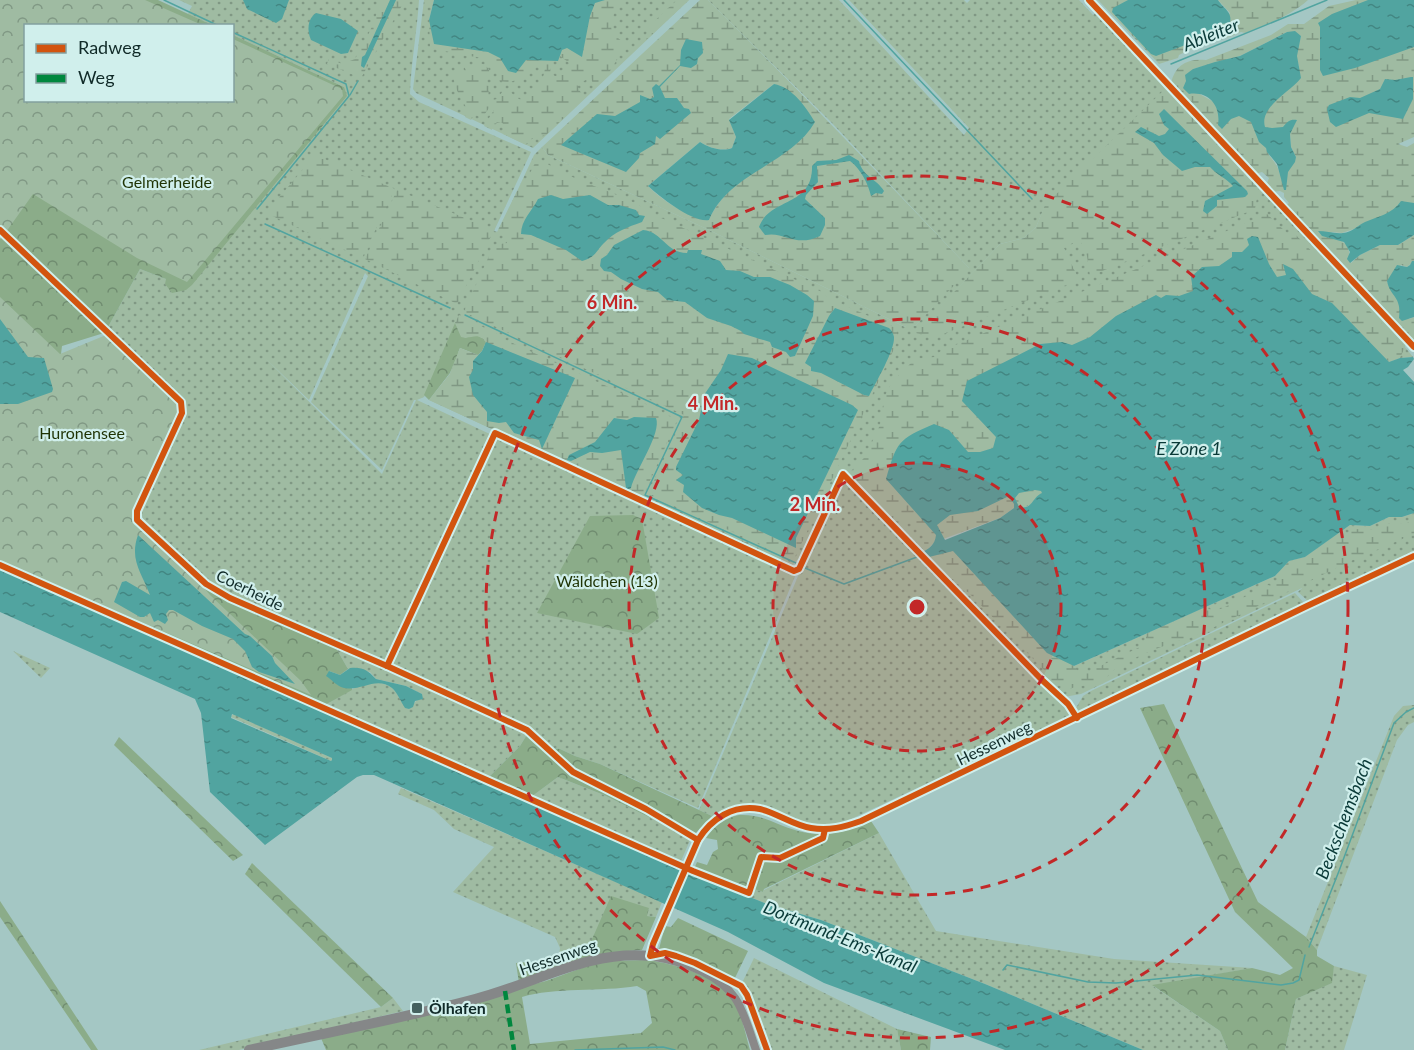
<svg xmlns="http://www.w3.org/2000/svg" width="1414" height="1050" font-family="Lato,sans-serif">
<defs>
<pattern id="grass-dots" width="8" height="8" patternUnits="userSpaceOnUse" patternTransform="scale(1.5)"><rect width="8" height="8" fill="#9fbba2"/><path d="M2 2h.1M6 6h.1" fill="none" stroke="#809884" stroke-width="1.8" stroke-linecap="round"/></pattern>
<pattern id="forest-crowns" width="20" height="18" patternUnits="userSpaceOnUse" patternTransform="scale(1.5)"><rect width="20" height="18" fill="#8bac89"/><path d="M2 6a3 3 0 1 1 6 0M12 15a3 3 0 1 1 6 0" fill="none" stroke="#708c70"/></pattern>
<pattern id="wetland-marsh" width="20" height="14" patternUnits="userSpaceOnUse" patternTransform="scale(1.5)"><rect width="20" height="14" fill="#9fbba2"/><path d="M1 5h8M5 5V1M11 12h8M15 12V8" fill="none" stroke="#809884"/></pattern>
<pattern id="park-crowns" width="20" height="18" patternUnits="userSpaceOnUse" patternTransform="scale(1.5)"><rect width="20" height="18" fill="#9fbba2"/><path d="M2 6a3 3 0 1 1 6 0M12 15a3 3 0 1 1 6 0" fill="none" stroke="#809884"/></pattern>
<pattern id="water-ripples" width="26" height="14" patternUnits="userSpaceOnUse" patternTransform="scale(1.5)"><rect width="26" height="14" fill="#51a4a0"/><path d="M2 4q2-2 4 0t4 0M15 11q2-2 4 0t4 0" fill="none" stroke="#428682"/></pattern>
</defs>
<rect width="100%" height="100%" fill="#a4c7c4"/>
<g fill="url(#grass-dots)" fill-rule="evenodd">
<path d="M179 0H419C417 32 411 63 410 94L419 102 531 152 494 231 498 232 534 155 542 147 548 155 709 230 905 327 909 323 915 326 969 268 831 122 708 0H839L964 135 969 128 849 0H964L967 3 970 0H1079L1093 15 1097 12 1406 343 1405 347 1413 357 1400 358 927 525V550L920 553 925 558 942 553 1074 666 1275 576 1289 561 1305 557 1350 525 1370 526 1389 517H1402L1414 513V556L1309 602 1298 592 1302 588 1081 694 1064 697 1058 695 1075 714 834 827 805 824 737 806 712 816 699 810 804 562 798 559 792 566H789L429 400 450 374 457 352 478 355 575 381V378L497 345 461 337 424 397 417 400 492 435 386 663 231 595 207 582 146 527 140 510 184 401 108 327 140 269 166 279 344 87 233 35 232 26 212 25 188 14 192 6ZM1045 206 1078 280 916 333 1000 244 1024 238 1036 227ZM365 273 368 276 311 402 382 470 414 400H416L382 474 265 358 309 400Z"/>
<polygon points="424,0 434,0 429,20 562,50 605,0 689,0 533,148 416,93 413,89"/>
<polygon points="497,437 796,574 698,808 600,764 575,756 560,749 552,748 527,728 391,665"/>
<path d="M0 561 325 705C343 696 369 673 391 687 399 692 400 705 409 709L422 694 406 686 376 679 370 672 348 669 336 648 528 733 520 746 488 778 531 797 558 777 604 795 691 838 678 868 0 569Z"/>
<polygon points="1295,593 1304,603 1303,606 1079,713 1076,708 1083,696 1091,691"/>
<polygon points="13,651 50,668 41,678"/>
<polygon points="1414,705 1414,722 1408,725 1397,740 1317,950 1306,937 1394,716 1403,706"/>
<polygon points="233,714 332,758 332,760 331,761 231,717"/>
<polygon points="401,788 662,902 656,917 646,916 649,908 570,959 559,955 560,948 555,937 453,892 494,847 454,829 434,810 398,794"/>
<polygon points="879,833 936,931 1114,959 1252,968 1153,986 1220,1031 1228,1050 1143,1050 985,984 821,920 767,904 691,873 694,869 763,892 764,890"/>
<polygon points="754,958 897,1029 901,1050 769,1050 748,994 741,985"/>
<polygon points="1334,966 1367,975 1344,1050 1285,1050 1296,999 1331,983"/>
<polygon points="393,998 403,1011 239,1050 199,1050 381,1007"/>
</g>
<g fill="url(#forest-crowns)" fill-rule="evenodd">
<polygon points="0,0 158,0 212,25 26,26 26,100 232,100 233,35 344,87 347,96 192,285 186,290 172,293 165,284 166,279 140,269 108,327 0,226"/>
<path d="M2 237 104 333 62 346 60 362 30 419 204 586 336 648 348 669 340 675 329 671C333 683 339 688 352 688V690L325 705 0 561V239Z"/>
<path d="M455 323 465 338C474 335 479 334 486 342L482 351 478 355 460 348 450 373 429 400 424 395Z"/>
<polygon points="633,515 642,519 659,618 637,634 537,613 590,516"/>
<polygon points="1164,704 1258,902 1306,937 1317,950 1317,956 1334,966 1332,983 1296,999 1285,1050 1228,1050 1220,1031 1152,985 1252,968 1280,975 1293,968 1235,912 1140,708"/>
<polygon points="528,733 552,748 560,749 575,756 600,764 712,816 691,838 604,795 558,777 531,797 488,778 520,746"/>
<polygon points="119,737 243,855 233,861 114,745"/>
<path d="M739 815C764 814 775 825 798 831 824 838 847 832 871 821L879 833 764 889 763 892 694 869 697 862 707 865 713 852 718 849 717 840 706 838C714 826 725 818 739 815Z"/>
<polygon points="252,863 393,998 381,1007 245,874"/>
<polygon points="611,896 649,908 647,916 656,917 642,950 628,951 519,983 516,963 527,962 541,969 553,966 559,955 570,959 577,948 589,946"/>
<polygon points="0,901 98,1050 91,1050 0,917"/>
<polygon points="678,918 748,951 734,980 726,977 700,961 659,949 665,926 671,927"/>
<path d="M649 960C672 964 720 976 733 997 740 1008 746 1036 750 1050H326L321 1038 546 981 601 961ZM637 986 646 991 652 1023 641 1033 530 1044 522 997C554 987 601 992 637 986Z"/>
<polygon points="897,1029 931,1037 930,1050 901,1050"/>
</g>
<g fill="url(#wetland-marsh)" fill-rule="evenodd">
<polygon points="382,0 390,0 365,55 362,58 361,66 396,0 405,0 361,78 327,64 329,58 342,64 355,59 370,31"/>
<path d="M604 0H621C616 3 609 26 612 31 614 36 623 41 626 45L607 76 594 89 591 77 584 81 579 80C575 87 581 93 586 97L546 135 533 138 526 145 503 134 507 132 509 129 501 122 493 124 492 130 484 126 494 110 492 108H489L482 118 474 114 471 120 465 117 468 110C461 99 452 85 454 72L467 73 464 66 483 64 489 69V76L482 81 485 85 489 86 488 101 497 99 505 88 519 99 523 100C534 91 545 81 545 66 526 63 523 87 500 81 493 60 488 57 466 56 461 55 457 53 452 52 443 51 437 51 430 46L429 20 435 44 488 52 500 57 506 65 527 58 544 61 552 60 550 73 555 76H560L562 70 571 68 572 65 560 56 562 50 569 49 578 43 595 2Z"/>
<polygon points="677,0 689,0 644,42 649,26"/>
<path d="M700 0H708C797 88 883 178 970 269L915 326 909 324 905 327 709 230 548 155 542 147ZM774 84 788 150C760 168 722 188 709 220 686 215 665 203 648 186L700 142C709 148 723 152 732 148L736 137 729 119Z"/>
<path d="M1098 0H1199L1221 24 1230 13 1218 0H1308C1290 16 1268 24 1245 33L1241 32C1220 42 1199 44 1179 55L1178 58 1159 64Z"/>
<path d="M1356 0H1414V137L1398 144 1407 147 1414 143V203H1409L1377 219 1364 223 1354 229 1342 233 1331 232 1348 246 1351 263 1360 255 1380 245H1398L1414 235V261L1407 267 1401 265 1387 282 1403 303 1409 319 1414 317V343L1285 206 1289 203 1284 197V193L1280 191 1271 192 1266 186 1269 178 1262 172 1255 174 1254 170 1171 83C1175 65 1187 58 1206 60L1271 35 1288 24H1304L1329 6ZM1287 32 1301 36 1296 56 1299 66 1220 115 1214 102 1198 93 1193 69 1240 56ZM1283 127 1290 134 1291 147 1296 157 1280 175C1277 161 1269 159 1266 148Z"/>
<path d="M1167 87 1259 186 1255 209 1090 276 1087 256 1082 250V243L1077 241 1064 248 1079 280 936 337 915 333 1000 244 1024 238 1036 227 1045 205ZM1141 127C1151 133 1160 140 1169 129L1248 194 1245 197H1234C1233 177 1222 181 1210 167H1195L1163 155 1154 143 1135 132Z"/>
<polygon points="315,155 395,189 362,258 266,213"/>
<path d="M540 159C575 184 621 191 655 215L822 292 830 299 896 328 898 338 893 351 795 557 792 558 724 528 721 531 790 562 792 566 649 502 429 400 450 374 460 348 478 355 482 351 486 342C477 331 472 340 461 337L455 323 459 315 497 334V336L661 411C666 416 672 416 677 420L676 423 644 494 646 497 715 529 717 526 648 494 684 415 466 313 465 309 494 245 507 243 504 235 497 232 517 191 522 189 536 161ZM533 208 577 258 566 249 531 235 522 234C520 224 526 216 533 208ZM651 231 677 253 702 250 701 254 720 261 726 270 740 271 754 277H770L807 295 813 316 806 329 786 352 772 347 770 342 753 337 731 326 707 318 685 302 667 300 658 292 642 289 621 279 611 272 604 271 601 259 624 239ZM835 308 869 396 864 395 821 373 811 371V367L806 363 829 316ZM657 433 651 440 640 466 621 450H593L582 456 600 437Z"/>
<polygon points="397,190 494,230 457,304 365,259"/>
<path d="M1267 214 1288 234 1293 232 1405 347 1400 358 1389 362 1332 303 1277 277 1269 264 1259 237 1260 294 1161 298 1156 296 1136 307 944 519 950 515 1023 490H1047L1030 505 1024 508H1014L1000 518 935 542 927 550 924 543 926 535C920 529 914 522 905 523L904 529 899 531 846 476 865 457 880 425 884 398 892 382 915 359 934 357 941 351Z"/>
<path d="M1414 520V534L1353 560 1202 633 1184 640 1176 641C1158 649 1109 664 1104 683L1090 689 1086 685 1067 689 1058 685 1052 689 1042 680 1045 671 968 592 954 588 925 558 967 546 1047 653 1074 666 1079 672 1090 671 1142 646 1146 641V634L1205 607 1214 611 1223 608 1268 585 1272 586 1281 578 1278 572 1289 561 1305 557 1337 534 1343 536 1354 529 1375 530 1387 524 1407 523Z"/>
</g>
<g fill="url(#park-crowns)">
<polygon points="0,0 145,0 202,25 26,26 26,100 232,100 233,39 342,89 343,96 187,282 137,258 33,194 6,232 0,226"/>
<polygon points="0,297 60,354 106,335 183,408 134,515 200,583 210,595 301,681 311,695 0,561"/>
</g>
<g fill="url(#water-ripples)" fill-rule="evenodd">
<polygon points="243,0 289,0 282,19 276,23 247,9"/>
<polygon points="390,0 396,0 364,68 361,66 362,57 365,55"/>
<polygon points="434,0 605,0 595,3 590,16 582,57 567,48 562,50 558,61 526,60 516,73 508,71 500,58 488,52 434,44 429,20"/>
<path d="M1128 0H1218C1223 8 1233 12 1230 23L1221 24 1223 29 1212 35 1156 56 1151 54 1112 12 1113 8Z"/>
<polygon points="1368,0 1414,0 1414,47 1355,68 1323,76 1320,70 1320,27 1318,23 1332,14"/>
<path d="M316 13 341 19 358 31 348 53 341 54 311 40C307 31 307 19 316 13Z"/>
<path d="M1295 31 1301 36 1297 56 1301 78C1290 92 1259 107 1265 127L1272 128 1283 127C1288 121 1290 119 1297 120L1290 134 1291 147 1296 157 1295 162 1288 172 1286 190H1284L1277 164 1267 152 1266 148 1259 142 1251 122 1239 116 1231 119 1222 129 1218 125C1221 106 1209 91 1189 94L1183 88 1186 81 1185 75 1193 69 1215 62 1240 56 1287 32Z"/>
<polygon points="686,39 702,42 703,53 698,58 697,64 691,68 680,66 660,87 665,98 677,98 684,108 689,109 691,113 660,139 656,136 655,144 640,153 639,158 626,172 561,145 597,114 615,116 640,102 640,95 650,99 654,97 652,88 656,84 659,86 680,65 681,50"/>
<polygon points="1411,77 1413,77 1413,99 1403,119 1369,113 1336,127 1330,122 1327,109 1329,105 1350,97 1360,98 1380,89 1385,79 1395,80"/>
<path d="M774 84C792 87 806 107 815 122 791 164 728 173 709 220 693 223 660 197 648 186L700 142C709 148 723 152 732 148L736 137 729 120Z"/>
<path d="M1164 109 1247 191 1248 194 1245 197 1217 200V206L1207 214 1203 211 1205 201 1233 186C1226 178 1217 175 1210 167H1195L1182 171 1163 155 1154 143 1135 132 1141 127 1159 136 1165 134 1169 129 1164 125 1159 114Z"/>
<path d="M849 155 859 161C862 176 877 179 884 191L882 194 876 193 871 196C868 184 861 169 850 161L817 166 818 182 806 195 805 199 825 218V225L820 236C795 248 785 231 765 235L759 227C770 197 813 207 812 166L817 161 836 160Z"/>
<path d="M551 195 563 199 590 195 608 205H619L636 210 639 215 645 216 642 222C628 227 614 232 604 243 595 252 596 257 582 261L566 250 531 235 521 234C521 220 532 211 538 199Z"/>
<path d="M1401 201 1414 203V235L1398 245H1380L1360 255 1350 263 1347 259 1350 252 1344 242 1322 236 1318 231C1326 231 1335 234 1343 233 1352 232 1357 226 1365 222 1379 216 1392 214 1401 201Z"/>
<path d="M643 230C663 232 666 253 687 253L688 250H702L701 254 720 261 726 270 740 271 754 277H770L790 285 807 295 814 301 813 316 795 356 790 357 786 352 772 347 770 342 744 334 741 331 731 326 707 318 685 302 667 300 658 292 642 289 621 279 611 272 604 271 600 266 601 259 607 255 614 245Z"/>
<path d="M1252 236 1258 237 1269 264 1277 277 1286 275 1283 264 1293 269 1312 294 1332 303 1389 362 1400 358 1413 357 1414 359 1408 367 1403 370 1414 382V513L1402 517H1389L1370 526 1350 525 1305 557 1289 561 1275 576 1074 666 1047 653 953 551 925 558 920 553C929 549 935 545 936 535L886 479C897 442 898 439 934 424L949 430 968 452H980L993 448 996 437 962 401 967 381 1040 344 1062 342 1072 345 1090 337 1116 316 1156 295 1161 298 1166 295 1179 296 1193 291 1191 277 1202 267 1219 266 1232 257V252H1242L1249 245 1247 239ZM1035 490 1041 491 1042 493C1032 497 1033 510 1019 507L1015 498 1019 493ZM1007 497 1011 499 1014 504V508L1000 518 945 540 937 525 950 515 978 511Z"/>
<path d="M1412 261H1414V317L1402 321 1399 318C1402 296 1390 297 1387 281L1397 265 1407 267 1410 265Z"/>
<path d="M835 308 889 328C892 331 893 333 894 337 895 350 876 382 869 396L864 395 821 373 811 371V367L805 363 829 316Z"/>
<polygon points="0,319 28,357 44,358 53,389 52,392 18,404 0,404"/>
<polygon points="486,342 575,378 542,449 539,440 514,433 506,422 499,423 487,421 487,412 473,395 469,377 473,370 473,361 482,351"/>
<polygon points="728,354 752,358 852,405 858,410 796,538 796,548 732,518 719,515 702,508 683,492 684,485 676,480 683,475 676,470 676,467 699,420 704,395 721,370"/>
<path d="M634 417 656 418C662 433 635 471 631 488L628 490 626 488 621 450 602 453 590 452 571 461 567 460 569 455 595 442 614 418 627 420Z"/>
<path d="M138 535 245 634 250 636 272 656 275 663 295 684 259 672 252 667 245 651 233 639 202 626 173 610H169L166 614 168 620 165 624 158 620 154 622 150 613 144 617H140L114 602 122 582 126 581 150 595C142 573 129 560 138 535Z"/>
<path d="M0 569 678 868 767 904 821 920 985 984 1143 1050H1005L824 983 728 932 374 775H363L357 777 265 845 210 792 201 713 195 699 0 612ZM232 714 332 758V760L331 761 231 718Z"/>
<path d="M350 668C364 667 367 670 376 679L406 686 422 694 423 699 415 701 413 707 409 709 405 708C401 702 397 692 392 688 375 675 359 694 341 687 336 685 331 679 326 676L329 671 340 675Z"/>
</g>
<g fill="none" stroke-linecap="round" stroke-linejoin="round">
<g stroke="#51a4a0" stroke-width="1.5">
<polyline points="164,0 219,26"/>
<polyline points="844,0 1032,199"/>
<polyline points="232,32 346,84 349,96 257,209"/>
<polyline points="1171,64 1327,0"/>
<polyline points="350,95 358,81"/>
<polyline points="265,224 450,308"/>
<polyline points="465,315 682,417 645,495 796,563"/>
<polyline points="805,568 844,584 917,557"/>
<polyline points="1309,947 1339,871 1394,723 1406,712 1414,708"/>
<polyline points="1003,970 1007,965 1088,982 1116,983 1197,975 1281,985 1293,983 1299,980 1305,955"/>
<polyline points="575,1050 663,1047 675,1050"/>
</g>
<g stroke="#8a8888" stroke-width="8">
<polyline points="0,230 181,402 182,413 137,511 137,520 206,584 230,598 387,666 527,730 573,772 646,809 698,840"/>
<path d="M756 1050C750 1033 745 1013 735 998 717 972 680 961 650 956L653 944 698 840C711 819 733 804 760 809 777 813 793 825 811 828 829 831 844 827 861 821L1307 606 1414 556"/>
</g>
<path stroke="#858788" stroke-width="10" d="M249 1050C324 1033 400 1019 475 999 535 984 587 950 650 956"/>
<polyline stroke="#00873e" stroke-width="4.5" stroke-dasharray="9 4.5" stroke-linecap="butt" points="505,991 514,1050"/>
<defs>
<g id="cycleway">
<polyline points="1089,0 1414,347"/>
<polyline points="0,230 181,402 182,413 137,511 137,520 206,584 230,598 387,666 527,730 573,772 646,809 698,840"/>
<polyline points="0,565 693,871 749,893 761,857 780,858 823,838 825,829"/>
<polyline points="387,666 495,433 794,571 799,569 843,474 1042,680 1068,704 1077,718"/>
<path d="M767 1050 747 995 741 986 695 963 676 956 665 953 650 956 653 944 698 840C711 819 733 804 760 809 777 813 793 825 811 828 829 831 844 827 861 821L1307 606 1414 556"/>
</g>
</defs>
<use href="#cycleway" stroke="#d0efec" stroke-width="10"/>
<use href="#cycleway" stroke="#d2540f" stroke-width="6"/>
</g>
<circle cx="917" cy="607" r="144" fill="#c22828" fill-opacity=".12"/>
<g fill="none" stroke="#c22828" stroke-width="3" stroke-dasharray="10 8">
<circle cx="917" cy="607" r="144"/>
<circle cx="917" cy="607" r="288"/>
<circle cx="917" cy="607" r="431"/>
</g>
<rect fill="#44615f" stroke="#d0efec" stroke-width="2" x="411" y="1002" width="12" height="12" rx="3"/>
<g text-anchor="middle" stroke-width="4.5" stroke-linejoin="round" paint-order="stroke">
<g font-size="16" fill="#1f3304" stroke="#d0efec">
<text x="167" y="188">Gelmerheide</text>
<text x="82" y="439">Huronensee</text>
<text x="607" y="587">Wäldchen (13)</text>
</g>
<g font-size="16" fill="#102a28" stroke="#d0efec">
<text transform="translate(250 590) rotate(26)" y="6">Coerheide</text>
<text transform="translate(994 743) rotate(-26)" y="6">Hessenweg</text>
<text transform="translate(558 957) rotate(-19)" y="6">Hessenweg</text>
</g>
<g font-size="16" font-weight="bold" fill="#102a28" stroke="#d0efec" text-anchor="start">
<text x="429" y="1014">Ölhafen</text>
</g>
<g font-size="18" font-style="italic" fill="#093937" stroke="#d0efec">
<text transform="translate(1211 35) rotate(-22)" y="6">Ableiter</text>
<text x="1189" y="455">E Zone 1</text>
<text transform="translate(1344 819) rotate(-69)" y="6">Beckschemsbach</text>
<text transform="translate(840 937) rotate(22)" y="6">Dortmund-Ems-Kanal</text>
</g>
</g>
<circle cx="917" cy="607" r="9" fill="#c22828" stroke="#d0efec" stroke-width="3"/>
<g font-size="18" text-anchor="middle" font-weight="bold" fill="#c22828" stroke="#d0efec" stroke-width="4.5" stroke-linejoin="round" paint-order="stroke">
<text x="612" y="309">6 Min.</text>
<text x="713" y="410">4 Min.</text>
<text x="815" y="511">2 Min.</text>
</g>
<rect x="24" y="24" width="210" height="78" fill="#d0efec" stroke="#83a09e" stroke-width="1.5"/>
<rect x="36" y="44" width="30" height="9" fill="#d2540f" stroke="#83a09e" stroke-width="1.5"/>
<text x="78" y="54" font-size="18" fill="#102a28">Radweg</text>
<rect x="36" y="74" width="30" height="9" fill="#00873e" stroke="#83a09e" stroke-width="1.5"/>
<text x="78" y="84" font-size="18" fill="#102a28">Weg</text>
</svg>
